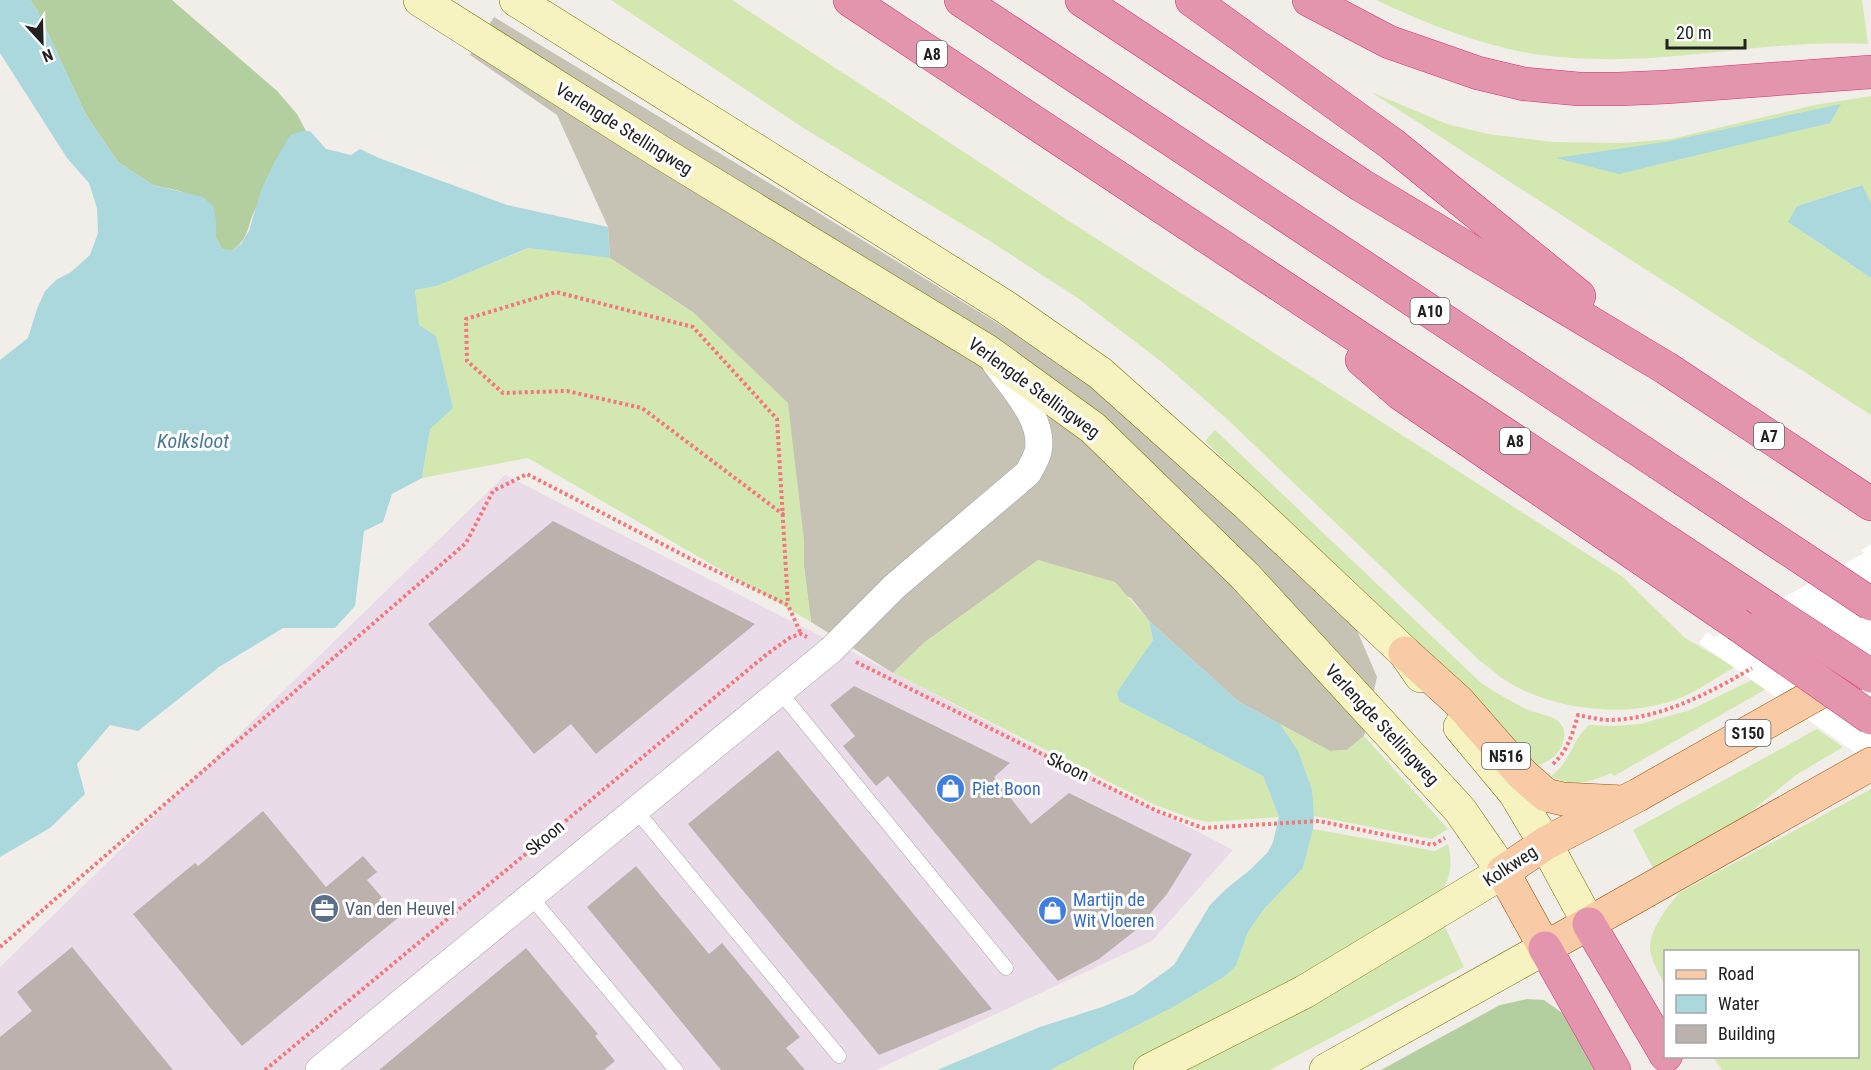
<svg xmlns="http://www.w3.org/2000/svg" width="1871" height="1070" font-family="'Roboto Condensed',sans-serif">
<rect width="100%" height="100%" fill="#f1ede9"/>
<polygon fill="#eadbe9" points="505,475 893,673 1233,850 1152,941 876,1070 0,1070 0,967"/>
<polygon fill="#c6c3b4" points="494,17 817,212 1094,383 1356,628 1377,677 1364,736 1347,750 1330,751 1239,702 1149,621 1131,598 1039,560 925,642 893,673 811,622 804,567 804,540 694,313 610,258 608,227 557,115 470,55"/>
<g fill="#d3e8b1">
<path d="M611 0H732L1072 223 1623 577 1685 638 1735 667C1719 676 1703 687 1687 695 1636 719 1562 712 1513 685 1502 679 1491 669 1480 661L1228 420 1163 363 1079 299 990 241 805 129Z"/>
<path d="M1376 0H1862L1868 44C1799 40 1731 52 1663 57 1617 61 1553 60 1509 49 1462 38 1419 20 1376 0Z"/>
<polygon points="1371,92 1447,124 1488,134 1553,142 1622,143 1671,139 1815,105 1871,96 1871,203 1861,185 1797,206 1807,235 1871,278 1871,415"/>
<polygon points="529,248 610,258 694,313 788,403 804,540 804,567 811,622 528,458 422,478 430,429 415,290 437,286"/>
<path d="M1215 430 1480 682C1494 692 1509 700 1524 708 1534 713 1546 714 1555 719 1571 728 1564 749 1552 758 1548 762 1541 764 1536 766L1410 637 1205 441Z"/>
<polygon points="1038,560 1115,582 1149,621 1153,640 1117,692 1119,701 1263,776 1279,817 1208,822 1194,819 1155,805 893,673 925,642"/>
<path d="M1871 629 1614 776 1611 773C1591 782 1572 788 1551 776 1572 761 1571 740 1589 725L1613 726 1640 724 1690 710 1756 678Z"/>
<path d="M1280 724 1330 751 1347 750 1364 736 1448 829 1432 839 1314 816C1311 778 1301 756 1280 724Z"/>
<polygon points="1817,729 1843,747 1796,775 1737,823 1653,868 1633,830"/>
<path d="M1871 789V1070H1722L1713 1057 1858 1056V952H1666L1665 986C1660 975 1650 959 1650 947 1650 929 1668 906 1679 893Z"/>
<path d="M1313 829 1435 851 1448 844C1455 872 1448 888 1426 906L1143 1065 1131 1070H1050L1175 1006 1224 977 1236 966 1248 932 1264 909 1303 868Z"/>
<polygon points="1443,923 1464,967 1270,1070 1178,1070"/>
</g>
<g fill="#b3ce9f">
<path d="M30 0H172L277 91 297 114 306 131H303C287 156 269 181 256 208 246 226 251 238 231 251L222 249 216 238V220L180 191 153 185 118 162 86 115 37 10Z"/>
<polygon points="1527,999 1544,1000 1565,1015 1599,1070 1381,1070 1500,1005"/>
</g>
<g fill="#abd8dc">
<polygon points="0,0 30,0 37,10 86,115 118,162 153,185 203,197 213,206 216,220 216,238 222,249 231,251 241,244 249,231 261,190 274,163 290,135 303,131 310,131 326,149 351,155 360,149 379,158 507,205 608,227 610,258 528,248 437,286 415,290 419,325 436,336 453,408 430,429 422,478 392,494 383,522 364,531 355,606 335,628 283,628 219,667 138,731 110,725 77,764 85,794 50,828 0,857 0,360 28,338 37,309 45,291 56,280 71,272 90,255 98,233 97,208 89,183 67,158 0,53"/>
<polygon points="1841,104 1830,123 1619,174 1556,158 1665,142"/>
<polygon points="1862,185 1871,203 1871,278 1788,222 1797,206"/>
<polygon points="1149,621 1239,702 1280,724 1298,751 1312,790 1314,816 1313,829 1303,868 1264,909 1248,932 1236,966 1224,977 1175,1006 1050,1070 937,1070 1040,1027 1102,1007 1134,994 1174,965 1210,905 1225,890 1251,869 1268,852 1273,842 1279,817 1263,776 1119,701 1117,692 1153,640"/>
</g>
<polygon fill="#fff" points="1870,545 1871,545 1871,764 1699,643 1707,632 1715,637 1808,584 1807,583 1818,577 1820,578 1864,553 1861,550"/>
<g fill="#bbb2ae">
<polygon points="553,521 755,624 596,754 571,724 534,754 428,624"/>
<polygon points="854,686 1010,763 994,777 1031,824 1069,793 1192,854 1167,894 1136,930 1099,959 1058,981 888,776 876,786 843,746 855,736 830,705"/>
<polygon points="778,750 992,1009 879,1055 688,824"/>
<polygon points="263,811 326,887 363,856 377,872 367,880 399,917 242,1046 133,914 195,863 198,866"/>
<polygon points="636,866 709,954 722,943 800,1037 786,1048 805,1070 721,1070 587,907"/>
<polygon points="72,947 173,1070 0,1070 0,1037 32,1011 17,992"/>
<polygon points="526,948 598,1034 595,1036 615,1061 604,1070 379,1070"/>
</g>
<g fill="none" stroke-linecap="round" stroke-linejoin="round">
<defs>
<g id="lane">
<polyline points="780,692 1006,968"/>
<polyline points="635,809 839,1056"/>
<polyline points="530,896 676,1070"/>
</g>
<path id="street" d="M319 1070 831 650 895 586 1028 473C1031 467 1036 459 1038 452 1045 419 1011 386 994 361"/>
<g id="secondary">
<polyline points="420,0 657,150 987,351 1093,428 1245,576 1460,810 1503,872 1304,992 1150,1070"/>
<polyline points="516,0 1007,308 1100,373 1247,504 1405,653 1421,676"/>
<polyline points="1460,727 1515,793 1549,850 1589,924"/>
<polyline points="1326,1070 1545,948"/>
</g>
<g id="primary">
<polyline points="1405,653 1458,701 1522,774 1546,795 1563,799 1623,802"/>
<polyline points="1852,674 1638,795 1546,843 1503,872 1545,948 1871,764"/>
</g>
<g id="highway">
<polyline points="850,0 1767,608"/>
<polyline points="961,0 1826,574"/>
<polyline points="1082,0 1361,185 1666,368 1871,504"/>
<polyline points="1192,0 1392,144 1579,296"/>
<polyline points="1309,0 1389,42 1478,73 1524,84 1579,89 1619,89 1666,87 1871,72"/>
<polyline points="1362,360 1401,394 1737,624"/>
<polyline points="1589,924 1666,1055"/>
<polyline points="1545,948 1614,1070"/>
</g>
</defs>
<use href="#lane" stroke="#a2a2a2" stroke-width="15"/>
<use href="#street" stroke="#a2a2a2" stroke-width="28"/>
<use href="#secondary" stroke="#77750a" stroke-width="34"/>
<use href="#primary" stroke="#985507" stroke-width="34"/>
<use href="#highway" stroke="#d4307e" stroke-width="34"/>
<g stroke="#f4767a" stroke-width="4" stroke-dasharray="3 3" stroke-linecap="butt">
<polyline points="784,515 642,408 567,391 503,393 467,361 466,319 556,292 693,327 777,419 788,604"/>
<polyline points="856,662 1157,811 1203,828 1319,821 1433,845 1445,838"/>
<path d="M1553 764C1568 750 1572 735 1578 715 1588 717 1599 720 1610 720 1660 719 1710 693 1752 668"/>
<polyline points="0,947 466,543 493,491 527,474 691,559 788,605 801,634"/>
<polyline points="265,1070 767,654 791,637 801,634 807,637"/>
</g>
<use href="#lane" stroke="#fff" stroke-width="14"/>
<use href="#street" stroke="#fff" stroke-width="27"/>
<use href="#secondary" stroke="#f7f3c0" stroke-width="33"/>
<use href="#primary" stroke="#f8caa6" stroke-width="33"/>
<use href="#highway" stroke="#e495ae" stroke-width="33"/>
<defs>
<g id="highway-bridge">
<polyline points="1826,574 1871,604"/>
<polyline points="1767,608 1871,676"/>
<polyline points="1737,624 1871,718"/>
</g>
</defs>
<use href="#highway-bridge" stroke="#d4307e" stroke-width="34" stroke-linecap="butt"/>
<use href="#highway-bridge" stroke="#e495ae" stroke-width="33"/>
</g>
<defs>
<symbol id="shop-disc" viewBox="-11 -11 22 22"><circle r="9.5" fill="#3f7fe0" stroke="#fff"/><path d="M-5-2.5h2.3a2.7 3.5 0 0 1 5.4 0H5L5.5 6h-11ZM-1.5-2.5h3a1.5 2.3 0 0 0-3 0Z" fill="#fff"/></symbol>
<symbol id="office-disc" viewBox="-11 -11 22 22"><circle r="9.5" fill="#5c6f8a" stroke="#fff"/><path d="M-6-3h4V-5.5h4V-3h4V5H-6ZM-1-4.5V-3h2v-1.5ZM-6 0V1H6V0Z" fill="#fff"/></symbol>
</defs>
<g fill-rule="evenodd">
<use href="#shop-disc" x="934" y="772" width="33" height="33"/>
<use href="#office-disc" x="308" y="892" width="33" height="33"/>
<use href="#shop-disc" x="1036" y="894" width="33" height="33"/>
</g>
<g text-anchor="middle" stroke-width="6" stroke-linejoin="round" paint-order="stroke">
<g fill="#fff" stroke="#646464" stroke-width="1.5">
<rect x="917" y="41" width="30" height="26" rx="4.5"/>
<rect x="1410.5" y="298" width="39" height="26" rx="4.5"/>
<rect x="1754" y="423" width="30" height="26" rx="4.5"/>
<rect x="1500" y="428" width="30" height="26" rx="4.5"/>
<rect x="1725.5" y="720" width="45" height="26" rx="4.5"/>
<rect x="1482" y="743" width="48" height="26" rx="4.5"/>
</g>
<g font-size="16" font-weight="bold" fill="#212121">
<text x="932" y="60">A8</text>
<text x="1430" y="317">A10</text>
<text x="1769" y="442">A7</text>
<text x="1515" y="447">A8</text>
<text x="1748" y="739">S150</text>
<text x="1506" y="762">N516</text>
</g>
<g font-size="18" fill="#212121" stroke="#fff">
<text transform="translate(624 129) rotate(32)" y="6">Verlengde Stellingweg</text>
<text transform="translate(1034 388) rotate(36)" y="6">Verlengde Stellingweg</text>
<text transform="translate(1382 725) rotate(47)" y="6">Verlengde Stellingweg</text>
<text transform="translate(1068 767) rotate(26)" y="6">Skoon</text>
<text transform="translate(545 838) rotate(-40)" y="6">Skoon</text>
<text transform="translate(1510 866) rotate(-33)" y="6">Kolkweg</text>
</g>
<g font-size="18" fill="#366cbe" stroke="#fff" text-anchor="start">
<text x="972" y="795">Piet Boon</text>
<text x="1073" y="906">Martijn de<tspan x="1073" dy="21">Wit Vloeren</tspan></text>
</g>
<g font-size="18" fill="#4e5e75" stroke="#fff" text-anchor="start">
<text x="345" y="915">Van den Heuvel</text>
</g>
<g font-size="20" font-style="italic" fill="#477996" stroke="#fff">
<text x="193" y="448">Kolksloot</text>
</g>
</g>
<rect x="1664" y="950" width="195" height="108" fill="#ffffff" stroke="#a6a6a6" stroke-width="1.5"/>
<rect x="1676" y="970" width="30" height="9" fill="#f8caa6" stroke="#a6a6a6" stroke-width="1.5"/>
<text x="1718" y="980" font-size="18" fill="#212121">Road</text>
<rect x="1676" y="995" width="30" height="18" fill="#abd8dc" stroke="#a6a6a6" stroke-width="1.5"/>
<text x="1718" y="1010" font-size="18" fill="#212121">Water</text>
<rect x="1676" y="1025" width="30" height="18" fill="#bbb2ae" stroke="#a6a6a6" stroke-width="1.5"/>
<text x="1718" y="1040" font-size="18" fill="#212121">Building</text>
<g transform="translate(42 42) rotate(158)" stroke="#ffffff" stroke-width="4.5" paint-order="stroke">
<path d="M0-4.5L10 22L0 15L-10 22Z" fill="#212121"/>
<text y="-9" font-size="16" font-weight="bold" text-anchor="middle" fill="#212121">N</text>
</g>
<path d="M1667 39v9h78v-9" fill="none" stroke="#212121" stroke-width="3"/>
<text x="1676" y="39" font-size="18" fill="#212121" stroke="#ffffff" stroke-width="4.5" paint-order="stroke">20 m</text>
</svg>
